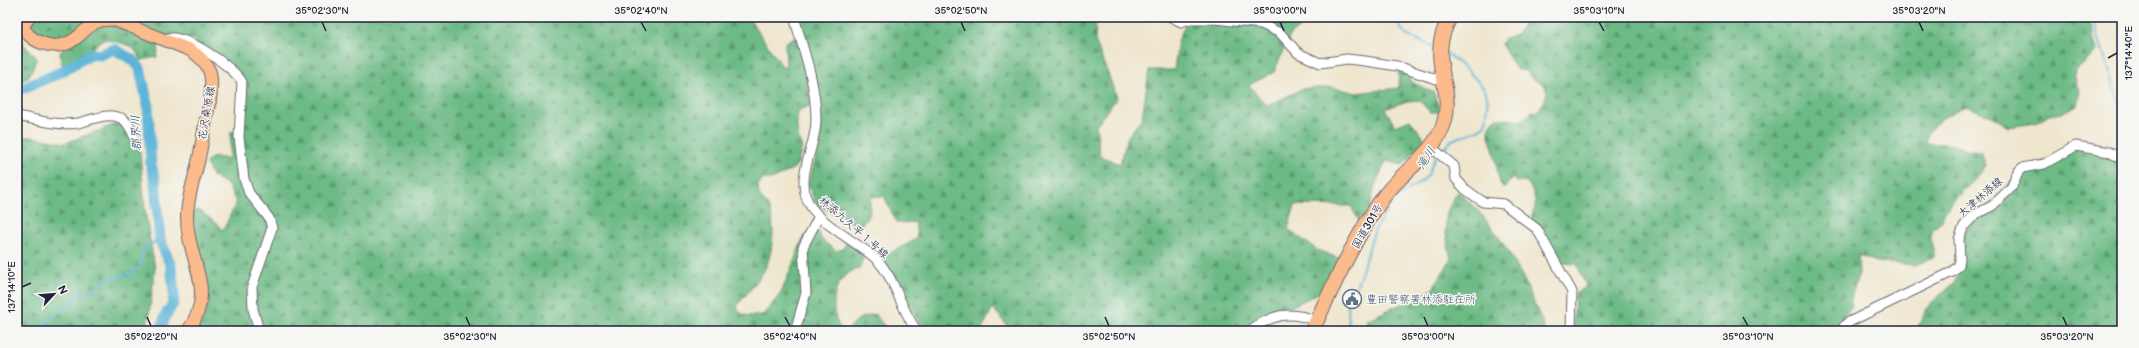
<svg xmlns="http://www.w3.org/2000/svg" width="2139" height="348" font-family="'Balsamiq Sans','Klee One',sans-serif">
<defs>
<pattern id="forest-firs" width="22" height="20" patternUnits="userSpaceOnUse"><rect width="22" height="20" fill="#6cba84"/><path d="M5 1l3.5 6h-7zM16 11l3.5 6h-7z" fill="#58976d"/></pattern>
</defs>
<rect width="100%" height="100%" fill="#f6f6f2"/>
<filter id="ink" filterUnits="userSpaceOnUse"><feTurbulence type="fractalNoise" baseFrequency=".025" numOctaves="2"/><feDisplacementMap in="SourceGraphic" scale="8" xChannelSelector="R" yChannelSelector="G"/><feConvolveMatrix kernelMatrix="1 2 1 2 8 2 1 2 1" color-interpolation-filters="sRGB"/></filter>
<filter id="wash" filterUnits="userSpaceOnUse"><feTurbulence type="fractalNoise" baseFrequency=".012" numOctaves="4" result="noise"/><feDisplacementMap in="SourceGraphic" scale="16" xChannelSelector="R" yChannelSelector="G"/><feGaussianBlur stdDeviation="0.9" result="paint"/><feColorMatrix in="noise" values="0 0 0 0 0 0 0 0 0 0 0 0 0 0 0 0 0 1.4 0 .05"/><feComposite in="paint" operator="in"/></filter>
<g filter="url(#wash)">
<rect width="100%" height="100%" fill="#efe6ce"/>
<g fill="url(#forest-firs)" stroke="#476e60">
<polygon points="35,17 104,17 61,43 37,39 29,28"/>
<path d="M107 17H748L784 69 786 64 785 43 796 36 805 64 811 105 799 110C795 120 797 138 802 147L798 163 794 168 774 179H764L758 185C758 203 767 199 770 211 776 229 772 259 762 274 755 285 745 295 737 306 741 319 751 315 763 315L781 293 804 236 815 230 818 231 822 240 836 251 843 249 846 243 850 242 857 247 863 258 859 269C833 273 828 309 840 328L847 330 860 318 875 314 888 331H261L253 296 273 233 249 188 241 137 245 86 195 43 193 38 187 39 163 35Z"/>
<path d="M797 17H1096L1095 40 1117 98 1096 125 1100 156 1120 164 1128 136 1142 119 1149 70H1174L1178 41 1185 25 1179 17H1319L1291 33 1274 72 1249 85 1267 106 1302 89 1332 87 1356 93 1399 88 1398 68 1409 72 1410 81 1434 93 1440 112H1430L1419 100 1407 101 1385 109 1395 126 1410 120 1425 139 1403 165 1386 161 1375 185 1368 218 1360 223 1351 206 1295 205 1288 229 1317 250 1341 259 1326 289 1291 307 1273 311 1254 321 1240 331H1011L993 308 981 331H924L881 257 908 244 917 238 915 222 897 223 884 196 871 197 869 216 861 225C844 223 831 211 816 204L808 184 816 157 823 109Z"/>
<path d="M1526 17H2088L2093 33V40H2095L2098 50 2075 72 2074 75 2080 91 2077 105 2061 113 2050 115 2035 123 2008 127 1994 117 1966 106C1950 113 1928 123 1926 143L1946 144 1961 146 1965 150 1981 152 1986 165C1976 183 1958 192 1947 209 1942 216 1941 224 1933 229L1930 239 1935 256 1916 265 1877 262 1858 255 1859 274 1850 300 1852 305 1836 331H1573L1575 294 1586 286 1577 264 1559 263 1533 221C1530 214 1534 213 1535 206 1537 200 1531 187 1527 182H1517L1515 179H1511L1504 188 1501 186C1497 175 1497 164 1494 152 1493 145 1489 140 1489 134 1489 127 1492 121 1498 118 1513 119 1521 126 1532 111L1536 112C1542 107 1551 93 1544 85 1537 78 1534 84 1526 71L1516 69 1501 44 1503 40 1518 34Z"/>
<path d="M105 23 160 40 157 57 141 60C135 44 122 43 106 39 97 41 95 48 88 53 82 59 73 63 65 67 60 63 59 57 61 51Z"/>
<path d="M17 28 22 35 24 45 37 58C31 70 32 80 17 81Z"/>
<polygon points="130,119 140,152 145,211 155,268 147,331 17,331 17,137 31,137 65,143"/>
<path d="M231 132H235L237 137 242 178 270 225 253 277 258 331H192L205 271 198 264 190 213 199 210 216 223 222 230 225 227 236 202 227 184 212 176 206 163C212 154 220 158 229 159Z"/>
<path d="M2072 149 2088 150 2122 161V331H2014L1998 325 1988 331H1912C1923 324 1922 316 1929 306 1936 297 1945 292 1952 285 1963 273 1960 251 1960 236L2021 171Z"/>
<path d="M1458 192C1493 221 1518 263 1535 305 1538 313 1544 323 1544 331H1369L1366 320 1432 290 1451 259C1445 230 1440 218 1458 192Z"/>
</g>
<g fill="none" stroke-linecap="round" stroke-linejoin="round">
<g stroke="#5bb4d8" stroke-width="2">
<polyline points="1398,17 1397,23 1406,35 1435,47"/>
<polyline points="2092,17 2122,111"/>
<path d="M1441 151 1452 140 1478 130 1485 125C1487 116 1489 101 1486 93 1481 80 1456 62 1446 52"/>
<path d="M35 331 72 303 77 296 97 288 109 279 129 274 139 268C147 248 134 252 160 240"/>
<polyline points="1349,331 1348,303 1359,280 1375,229 1395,198 1421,182 1428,175 1436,155"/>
</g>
<polyline stroke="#5bb4d8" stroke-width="11" points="17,88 24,88 59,73 91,54 100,55 114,49 133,60 140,68 148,106 151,164 155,181 160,240 171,266 174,292 173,304 165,316 161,331"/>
</g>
</g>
<g filter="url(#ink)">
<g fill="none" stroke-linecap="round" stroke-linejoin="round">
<defs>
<g id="minor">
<path d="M794 17C804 51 816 84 816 120 816 147 798 170 806 197 813 221 856 241 875 258 896 278 900 309 917 331"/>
<polyline points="1171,17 1181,22 1190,19 1214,19 1261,24 1280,33 1298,53 1320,63 1347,59 1365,61 1397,66 1436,79 1443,79"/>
<path d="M165 39C182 31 234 67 242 82L239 137 244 179 249 193 269 218 272 228 252 287 253 309 259 331"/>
<path d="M17 116C38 120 57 126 78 123 92 120 107 112 121 118 128 121 132 131 135 138"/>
<polyline points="1431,147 1454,166 1456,179 1465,189 1483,202 1504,204 1537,229 1572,292 1571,331"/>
<polyline points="795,331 806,293 803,247 819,216"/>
<path d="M1249 331C1273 314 1289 310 1317 321"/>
<polyline points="1840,331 1847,323 1952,272 1959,265 1960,259 1959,239 1964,226 1976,214 1992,206 2011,188 2018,172 2022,168 2044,164 2076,146 2109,152 2122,159"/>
</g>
<path id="major" d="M29 17 23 26C29 42 53 50 68 43 87 34 89 17 114 20L190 50C213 65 213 76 210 101 205 120 203 139 199 158 195 177 187 198 187 217 187 263 218 287 188 331"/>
<path id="highway" d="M1312 331C1332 288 1357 233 1385 195 1403 171 1432 155 1443 126 1457 87 1425 62 1450 17"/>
</defs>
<use href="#minor" stroke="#6a676e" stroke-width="11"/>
<use href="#major" stroke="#6a676e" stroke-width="14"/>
<use href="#highway" stroke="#6a676e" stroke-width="16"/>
<use href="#minor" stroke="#fff" stroke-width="9"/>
<use href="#major" stroke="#fbbb8c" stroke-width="12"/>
<use href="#highway" stroke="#fbbb8c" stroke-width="14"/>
</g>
</g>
<path fill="none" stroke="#22223b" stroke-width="1.5" d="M322 22 326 31M641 22 646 31M961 22 965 31M1280 22 1284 31M1599 22 1604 31M1919 22 1923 31M2108 58 2117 53M22 287 31 283M147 317 151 326M466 317 470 326M785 317 790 326M1105 317 1109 326M1424 317 1428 326M1743 317 1748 326M2063 317 2067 326"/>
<defs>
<symbol id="civic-ring" viewBox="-11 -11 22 22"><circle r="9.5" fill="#f6f6f2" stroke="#5c6f8a" stroke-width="1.5"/><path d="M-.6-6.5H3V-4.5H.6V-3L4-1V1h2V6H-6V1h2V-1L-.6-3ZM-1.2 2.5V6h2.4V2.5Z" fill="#5c6f8a"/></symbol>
</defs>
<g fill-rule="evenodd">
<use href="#civic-ring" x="1341" y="288" width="22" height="22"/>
</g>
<g text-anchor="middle" stroke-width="3" stroke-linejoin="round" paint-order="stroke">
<g font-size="11" fill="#22223b" stroke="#f6f6f2">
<text transform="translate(206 113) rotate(-80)" y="4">花沢桑原線</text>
<text transform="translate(1980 197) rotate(-41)" y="4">大津林添線</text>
<text transform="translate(1367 226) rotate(-60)" y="4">国道301号</text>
<text transform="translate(854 227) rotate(41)" y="4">林添九久平１号線</text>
</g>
<g font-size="11" fill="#4e5e75" stroke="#f6f6f2" text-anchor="start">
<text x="1366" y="303">豊田警察署林添駐在所</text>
</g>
<g font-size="12" font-style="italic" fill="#365572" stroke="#f6f6f2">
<text transform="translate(136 133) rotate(-93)" y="4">郡界川</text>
<text transform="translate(1426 158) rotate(-57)" y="4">滝川</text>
</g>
</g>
<rect width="2139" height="348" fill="none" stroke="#f6f6f2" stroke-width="44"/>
<g transform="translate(54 294) rotate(64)" stroke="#f6f6f2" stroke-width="3" paint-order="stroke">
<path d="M0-3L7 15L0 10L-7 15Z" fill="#22223b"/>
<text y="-6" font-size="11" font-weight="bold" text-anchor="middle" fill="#22223b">N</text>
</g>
<rect x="22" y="22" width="2095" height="304" fill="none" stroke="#22223b" stroke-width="1.5"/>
<g font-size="10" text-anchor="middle" fill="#22223b">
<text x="322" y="14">35°02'30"N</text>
<text x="641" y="14">35°02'40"N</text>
<text x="961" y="14">35°02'50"N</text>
<text x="1280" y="14">35°03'00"N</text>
<text x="1599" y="14">35°03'10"N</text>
<text x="1919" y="14">35°03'20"N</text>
<text transform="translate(2128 53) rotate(-90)" y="4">137°14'40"E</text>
<text transform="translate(11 287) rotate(-90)" y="4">137°14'10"E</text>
<text x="151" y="340">35°02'20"N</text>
<text x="470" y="340">35°02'30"N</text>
<text x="790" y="340">35°02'40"N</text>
<text x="1109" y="340">35°02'50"N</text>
<text x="1428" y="340">35°03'00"N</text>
<text x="1748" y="340">35°03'10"N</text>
<text x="2067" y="340">35°03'20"N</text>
</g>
</svg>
